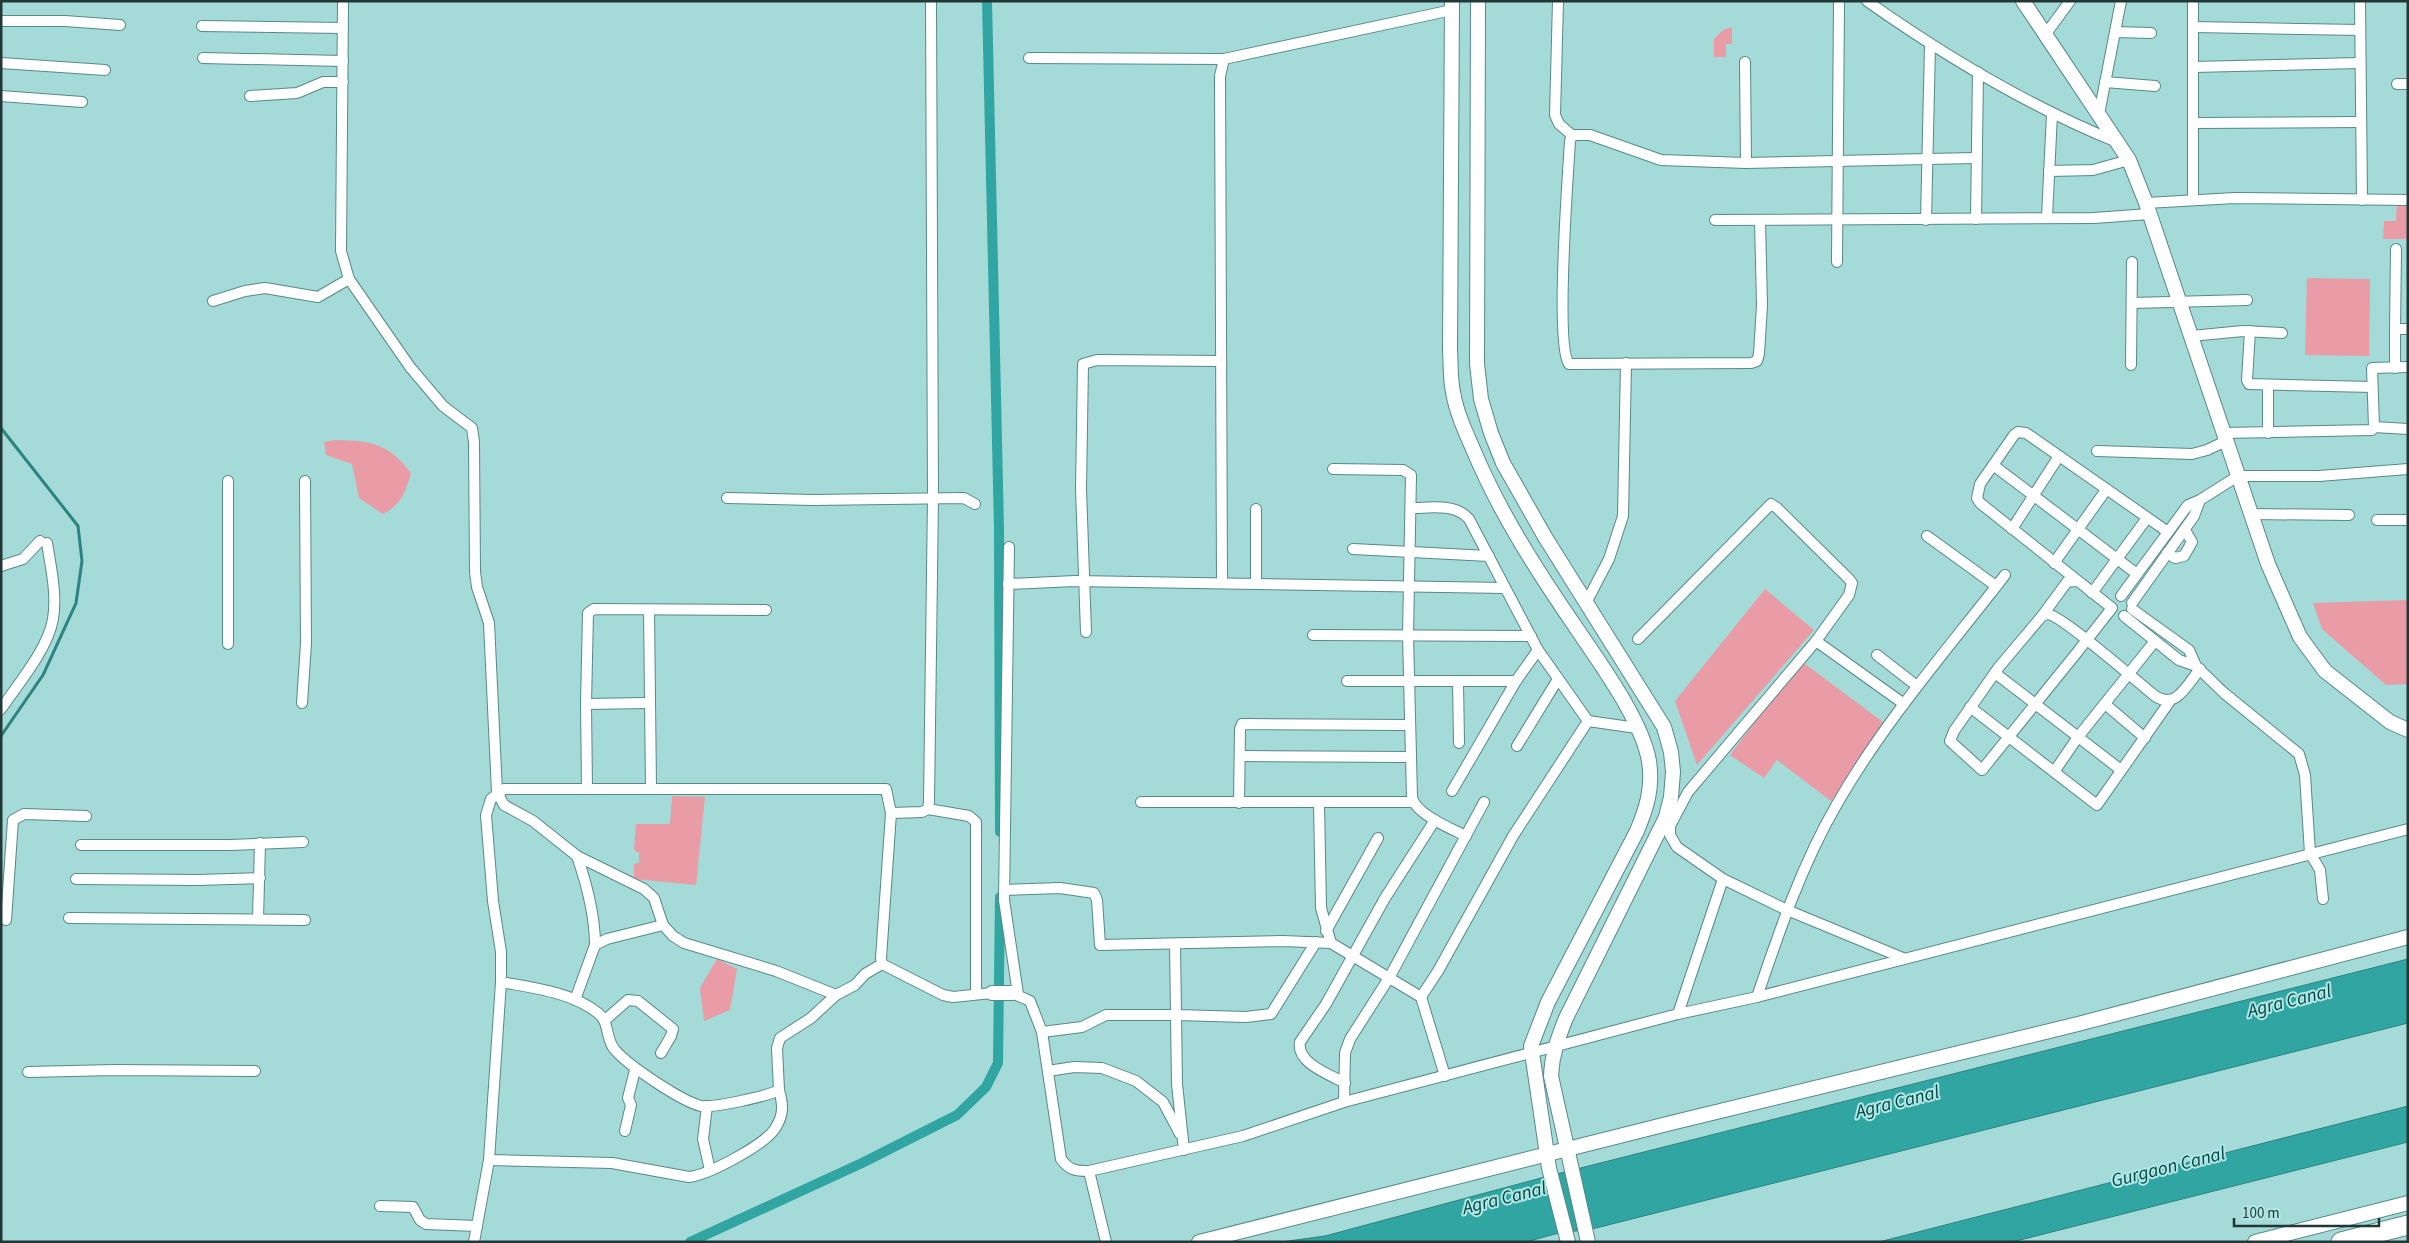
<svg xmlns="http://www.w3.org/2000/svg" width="2409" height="1243" font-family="'Source Sans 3',sans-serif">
<rect width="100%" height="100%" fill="#a4dad7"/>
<g fill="#e99ca5">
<polygon points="1732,27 1732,44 1726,44 1726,57 1714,57 1714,39 1723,30"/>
<polygon points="2397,201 2408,201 2408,239 2383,239 2384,221 2396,221"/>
<polygon points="2307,278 2370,279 2369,356 2305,355"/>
<path d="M335 440C372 441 388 443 411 473 406 491 401 505 383 514L359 498 352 464 326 455 324 442Z"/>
<polygon points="1765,589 1814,630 1697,765 1675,701"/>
<polygon points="2408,600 2408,684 2386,685 2322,629 2313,603"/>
<polygon points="1801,661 1887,725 1831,801 1777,760 1764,778 1730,755"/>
<polygon points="672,796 705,797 696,885 634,879 634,864 639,863 639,853 634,850 636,824 670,824"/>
<polygon points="717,959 737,969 730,1010 704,1021 700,988"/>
</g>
<g fill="#31a5a1" stroke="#2c8481">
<polygon points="2408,959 2408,1023 1596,1228 1555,1234 1526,1242 1281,1242 1325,1236 1541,1178"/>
<polygon points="2408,1106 2408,1142 2012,1242 1879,1242"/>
</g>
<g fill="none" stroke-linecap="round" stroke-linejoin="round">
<polyline stroke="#2c8481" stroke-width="3" points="1,428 78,526 82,561 76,603 43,675 1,736"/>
<g stroke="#31a5a1" stroke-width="10">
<polyline points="987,1 999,529 1000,832"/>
<polyline points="690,1242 862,1163 957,1115 986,1087 998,1063 1000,897"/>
</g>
<defs>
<g id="street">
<polyline points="343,1 341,251 349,279 410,367 443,406 472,428 474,442 475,572 477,587 489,623 497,792 504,805 533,821 577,856 644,889 654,898 663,925 673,936 684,943 776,971 836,995"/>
<polyline points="1558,1 1555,115 1559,124 1572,135"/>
<path d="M1867 1C1945 56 2028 106 2117 142"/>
<polyline points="2360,1 2362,200"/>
<polyline points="1,21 65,21 120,25"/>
<polyline points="202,26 343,28"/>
<polyline points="2193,27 2360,30"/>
<polyline points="2115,32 2151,33"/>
<polyline points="2045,35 2070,1"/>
<polyline points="203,58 343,61"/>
<polyline points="1029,58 1224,59"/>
<polyline points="1745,62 1746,163"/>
<polyline points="1,63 105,70"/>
<polyline points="2193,67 2359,63"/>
<polyline points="2105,82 2155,86"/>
<polyline points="2397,84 2408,84"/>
<polyline points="1,96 82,102"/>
<polyline points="250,96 297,93 323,82 343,82"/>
<polyline points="2099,114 2121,1"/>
<polyline points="2193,123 2360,122"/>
<polyline points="2049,171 2093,170 2129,160"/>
<polyline points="2193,199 2193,1"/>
<polyline points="2146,203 2235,198 2408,200"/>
<polyline points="2047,217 2052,114"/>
<polyline points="1976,219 1978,72"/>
<polyline points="1715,220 2094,218 2149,214"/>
<polyline points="1926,220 1930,45"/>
<path d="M1760 221 1762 305 1759 354 1757 361 1751 363 1569 364C1555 346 1568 175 1570 141L1572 135H1590L1661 160 1746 163 1975 158"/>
<polyline points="2396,249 2395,329 2408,329"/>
<polyline points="1837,262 1839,1"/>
<polyline points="213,301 245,291 265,288 318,297 349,279"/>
<polyline points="2132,303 2247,300"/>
<polyline points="2395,329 2395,368"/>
<polyline points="2250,331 2247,380 2249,384 2372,387"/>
<polyline points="2191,336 2243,331 2282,333"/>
<polyline points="2131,365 2132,262"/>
<polyline points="2268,385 2268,433"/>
<polyline points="2374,427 2372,368 2408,367"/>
<polyline points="2223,433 2372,430 2374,427 2408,429"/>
<polyline points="2097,451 2192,454 2207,450 2226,441"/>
<polyline points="1993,465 2137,574"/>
<path d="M1333 469 1403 470 1411 475 1408 635 1412 797C1415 814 1452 829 1466 836"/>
<polyline points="727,498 813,500 964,498 975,504"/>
<path d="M1411 508C1431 508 1455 503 1469 519L1538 650 1588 721 1637 728"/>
<polyline points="1256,509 1256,584"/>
<polyline points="2251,514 2349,515"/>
<polyline points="2377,520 2408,520"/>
<polyline points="2012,529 2059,456"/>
<path d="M2168 532 2026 433 2018 432 2014 435 1980 484 1977 498 1980 503 2112 608 2079 650 1982 770 1950 741 1954 731 1999 667 2042 616 2047 614C2060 614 2139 683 2155 696 2176 710 2187 685 2200 669"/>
<polyline points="1927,536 1996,586"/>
<polyline points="1009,547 1004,900 1018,994"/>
<polyline points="1353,549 1489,556"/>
<polyline points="2167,553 2175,558 2184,556 2192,542 2185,530"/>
<polyline points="2054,563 2106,490"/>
<polyline points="1,566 23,559 40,541"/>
<polyline points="1222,583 1220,76 1224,59 1452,10"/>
<polyline points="1008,584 1075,581 1505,588"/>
<polyline points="2092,593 2147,518"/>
<polyline points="2121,596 2188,505 2200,500 2238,476 2319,476 2408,469"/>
<polyline points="1586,603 1609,559 1623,516 1626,363"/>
<polyline points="2132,603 2194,516 2200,500"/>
<polyline points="2132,609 2189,650 2196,666"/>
<polyline points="649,610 651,789"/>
<polyline points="2042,616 2067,582 2076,581"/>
<polyline points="2124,616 2179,660 2196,666 2224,693 2299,754 2305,775 2310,853 2320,870 2323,899"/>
<polyline points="1086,632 1081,489 1083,364 1097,360 1221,361"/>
<polyline points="1313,635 1531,636"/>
<polyline points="1638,639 1771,504 1777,508 1849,579 1852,583 1849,595 1816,641 1688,792 1670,826 1670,835 1677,847 1723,879 1787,910 1903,958"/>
<polyline points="1816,641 1904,704"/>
<polyline points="228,644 228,481"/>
<polyline points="1877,655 1917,686"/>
<polyline points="1995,673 2121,770"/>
<polyline points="1347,681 1516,681"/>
<polyline points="1458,681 1459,743"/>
<polyline points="302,703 306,643 305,481"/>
<polyline points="586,704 648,703"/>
<polyline points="2105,704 2145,738"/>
<polyline points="1970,707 2097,805 2170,701"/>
<path d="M1 709C18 684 48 649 53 619 57 594 51 568 47 543"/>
<polyline points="1517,746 1558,679"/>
<polyline points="1240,756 1410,757"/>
<polyline points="2054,772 2078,737 2155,641"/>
<polyline points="587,789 586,704 588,613 594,609 766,610"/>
<polyline points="1452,791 1516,681 1538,650"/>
<polyline points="1141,802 1413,802"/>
<polyline points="1239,803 1240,729 1242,724 1410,725"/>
<polyline points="1319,804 1321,908 1331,943"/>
<polyline points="928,809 969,816 976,822 976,994"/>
<polyline points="891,813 922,812 928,809 929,802 933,497 931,1"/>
<polyline points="81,845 230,845 303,842"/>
<path d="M577 856C587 885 595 914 595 945"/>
<polyline points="76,879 198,880 260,878"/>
<polyline points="1004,890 1060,888 1094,893 1097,900 1100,945 1283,941 1331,943 1421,997 1445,1076"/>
<polyline points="69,918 305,920"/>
<polyline points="258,919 260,843"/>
<polyline points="6,920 13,820 24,814 86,816"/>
<polyline points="1326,931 1378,838"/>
<path d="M501 982C534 988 571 992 598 1013 610 1022 605 1039 615 1050 629 1066 681 1101 701 1106 714 1108 768 1096 779 1090L777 1048 780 1038 811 1018 836 995 855 985 865 974 882 964"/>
<path d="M1012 993 1030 1001 1042 1032 1061 1159C1069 1170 1075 1171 1089 1171L1243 1136 1344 1102 1678 1014 1757 997 2408 829"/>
<polyline points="1421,997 1438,971 1513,836 1588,721"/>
<path d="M1757 997C1779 932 1802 864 1837 804 1884 722 1947 650 2005 575"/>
<polyline points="575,1000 595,945 607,939 663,925"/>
<polyline points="1678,1014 1723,879"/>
<polyline points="605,1020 628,1000 638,1001 673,1029 671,1036 661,1053"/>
<polyline points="1042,1032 1082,1027 1106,1015 1176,1015 1175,944"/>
<polyline points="1048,1071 1074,1067 1102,1068 1136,1081 1163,1102 1180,1134"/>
<polyline points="28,1072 114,1070 255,1071"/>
<path d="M1345 1083C1329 1074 1296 1063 1300 1042L1326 1004 1385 898 1435 820"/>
<polyline points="1344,1102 1345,1053 1350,1039 1389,978 1484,802"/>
<polyline points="707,1106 703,1139 710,1170"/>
<polyline points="625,1131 631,1105 628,1098 635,1070"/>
<polyline points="1184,1150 1177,1084 1176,1015 1246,1017 1271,1014 1316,942"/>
<path d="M489 1160 612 1163 689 1177C708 1175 767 1144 776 1127 784 1114 783 1104 779 1090"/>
<polyline points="1089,1171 1106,1242"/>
<polyline points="380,1206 413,1207 420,1220 426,1224 477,1226"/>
<polyline points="474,1242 489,1160 501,982 501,952 493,901 486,815 491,799 504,789 886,789 891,813 881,958 882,964 943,995 953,997 992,993"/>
</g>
<g id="secondary">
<path d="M1452 1 1450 350C1451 364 1450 378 1453 392 1456 411 1465 431 1473 449 1500 514 1539 574 1579 632 1602 666 1642 721 1649 761 1653 787 1647 807 1637 831L1548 1002 1531 1046 1549 1168 1568 1242"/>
<path d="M1478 1 1477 364 1481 399 1491 433 1503 463 1545 537 1664 727 1671 752 1673 772 1671 797 1666 817 1566 1018C1558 1038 1552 1054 1551 1076L1588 1242"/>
<polyline points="2023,1 2129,160 2146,203 2268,564 2300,637 2325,671 2390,722 2408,730"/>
<polyline points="992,993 1012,993"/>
<polyline points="1199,1242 1675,1122 2078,1024 2408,937"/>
<polyline points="2255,1242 2408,1203"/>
</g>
<polyline id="highway" points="2341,1242 2408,1225"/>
</defs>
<use href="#street" stroke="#568a87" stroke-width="12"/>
<use href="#secondary" stroke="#568a87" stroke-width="16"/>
<use href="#highway" stroke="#568a87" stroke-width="21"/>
<use href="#street" stroke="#fff" stroke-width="10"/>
<use href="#secondary" stroke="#fff" stroke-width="14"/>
<use href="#highway" stroke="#fff" stroke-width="19"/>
</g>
<g text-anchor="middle" stroke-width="4" stroke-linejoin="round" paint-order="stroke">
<g font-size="19" font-style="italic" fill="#004745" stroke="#b0e7e4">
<text transform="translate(2289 1000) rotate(-14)" y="7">Agra Canal</text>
<text transform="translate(1897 1101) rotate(-14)" y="7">Agra Canal</text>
<text transform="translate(2168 1166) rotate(-14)" y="7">Gurgaon Canal</text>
<text transform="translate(1504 1197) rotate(-14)" y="7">Agra Canal</text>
</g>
</g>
<rect width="2409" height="1243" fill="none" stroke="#223837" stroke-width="5"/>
<path d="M2234 1218v8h145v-8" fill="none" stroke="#223837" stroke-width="2.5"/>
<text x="2242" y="1218" font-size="15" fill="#223837" stroke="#b0e7e4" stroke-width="4" paint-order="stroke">100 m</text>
</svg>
